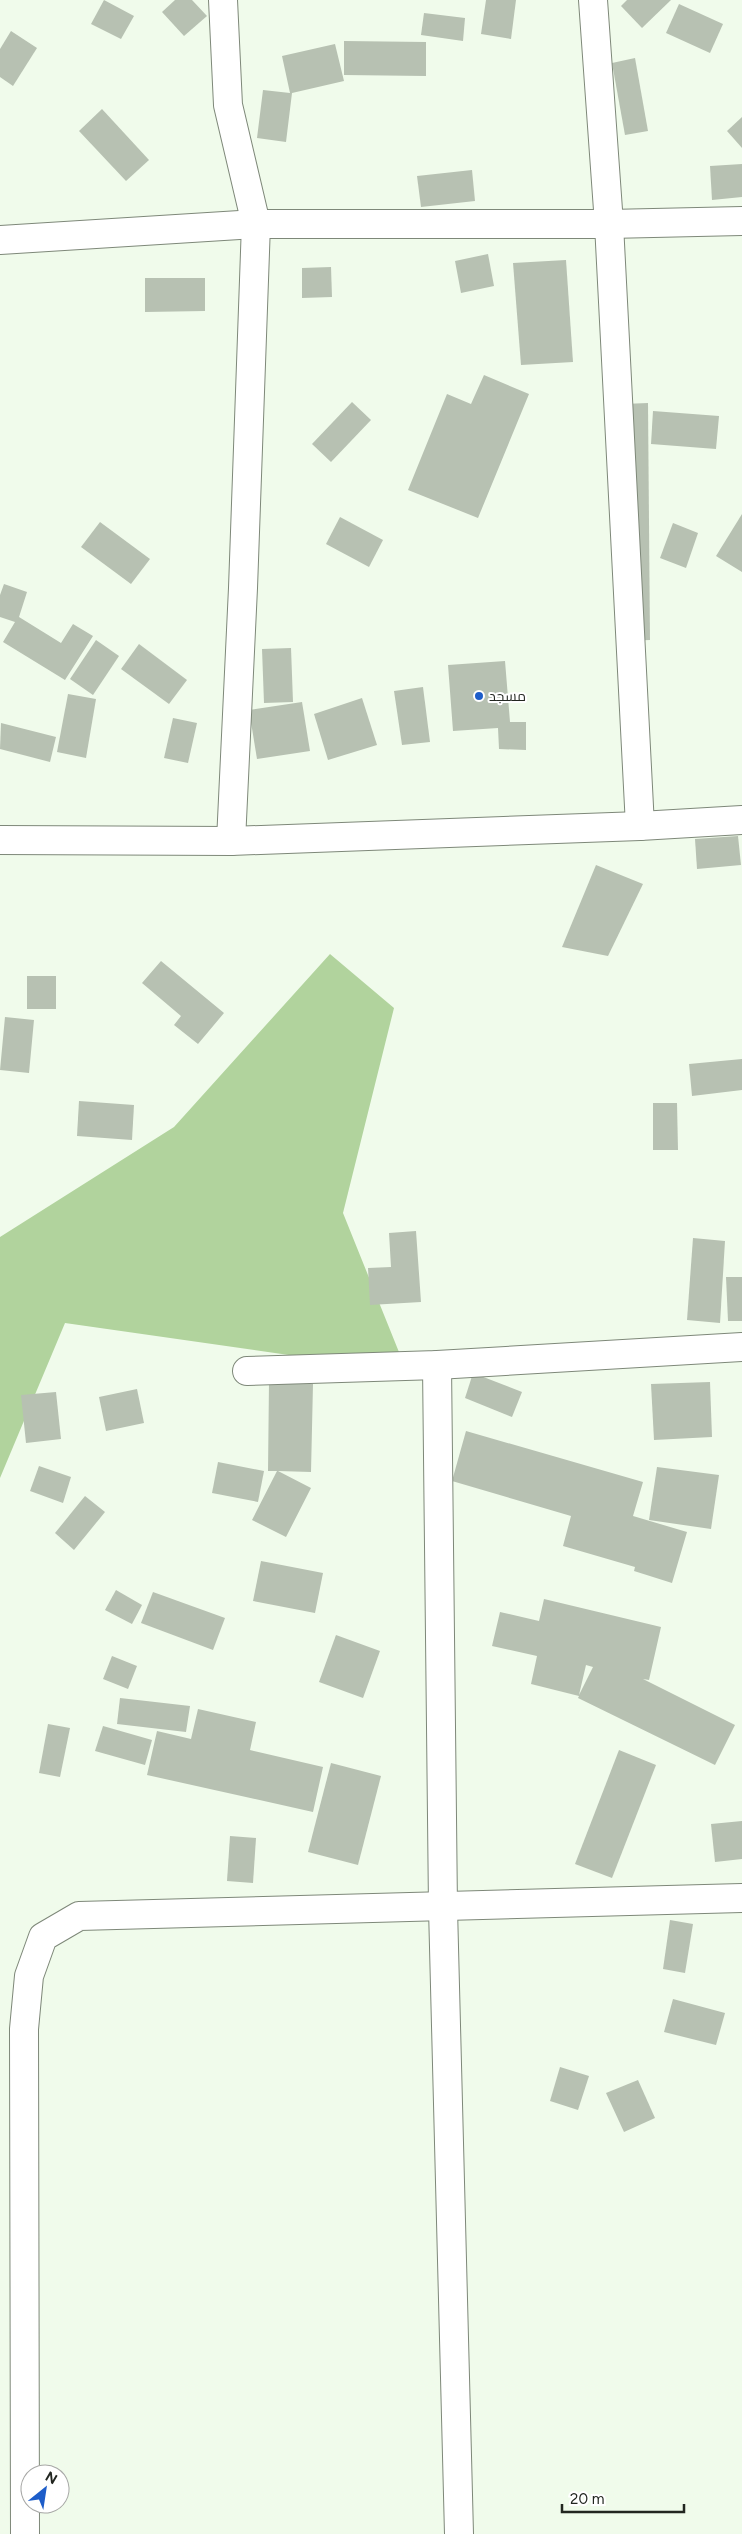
<svg xmlns="http://www.w3.org/2000/svg" width="742" height="2534" font-family="Figtree,Cairo,sans-serif">
<rect width="100%" height="100%" fill="#f0fbeb"/>
<polygon fill="#b1d39d" points="330,954 394,1008 343,1213 407,1372 65,1323 0,1478 0,1237 174,1127"/>
<g fill="#b7c1b2" fill-rule="evenodd">
<polygon points="104,0 134,16 121,39 91,24"/>
<polygon points="175,0 192,0 207,16 184,36 162,12"/>
<polygon points="486,0 516,0 511,39 481,34"/>
<polygon points="627,0 671,0 642,28 621,6"/>
<polygon points="679,4 723,24 710,53 666,33"/>
<polygon points="424,13 465,18 463,41 421,35"/>
<polygon points="11,31 37,48 13,86 0,77 0,49"/>
<polygon points="344,41 426,42 426,76 344,75"/>
<polygon points="335,44 344,81 292,93 286,142 257,138 263,90 290,93 282,56"/>
<polygon points="635,58 648,131 625,135 612,63"/>
<polygon points="102,109 149,160 126,181 79,131"/>
<polygon points="742,117 742,148 727,131"/>
<polygon points="742,164 742,197 712,200 710,166"/>
<polygon points="472,170 475,201 421,207 417,176"/>
<polygon points="488,254 494,286 461,293 455,261"/>
<polygon points="566,260 573,362 521,365 513,263"/>
<polygon points="331,267 332,297 302,298 302,268"/>
<polygon points="145,278 205,278 205,311 145,312"/>
<polygon points="484,375 529,394 478,518 408,490 447,394 471,404"/>
<polygon points="352,402 371,420 331,462 312,444"/>
<polygon points="648,403 650,640 624,641 623,404"/>
<polygon points="653,411 719,416 716,449 651,444"/>
<polygon points="742,514 742,572 716,556"/>
<polygon points="340,517 383,540 369,567 326,544"/>
<polygon points="100,522 150,559 131,584 81,547"/>
<polygon points="673,523 698,533 686,568 660,558"/>
<polygon points="4,584 27,592 19,617 61,643 73,624 93,636 65,680 3,642 15,622 0,617 0,595"/>
<polygon points="96,640 119,656 93,695 70,679"/>
<polygon points="139,644 187,680 169,704 121,669"/>
<polygon points="291,648 293,702 264,703 262,649"/>
<polygon points="505,661 510,722 526,722 526,750 499,749 498,728 453,731 448,665"/>
<polygon points="423,687 430,742 402,745 394,691"/>
<polygon points="68,694 96,699 86,758 57,752"/>
<polygon points="362,698 377,745 328,760 314,714"/>
<polygon points="302,702 310,751 257,759 249,710"/>
<polygon points="173,718 197,723 188,763 164,758"/>
<polygon points="1,723 56,737 50,762 0,749"/>
<polygon points="738,836 741,865 697,869 695,839"/>
<polygon points="596,865 643,884 608,956 562,947"/>
<polygon points="161,961 224,1013 198,1044 174,1025 181,1016 142,983"/>
<rect x="27" y="976" width="29" height="33"/>
<polygon points="5,1017 34,1020 29,1073 0,1070"/>
<polygon points="742,1059 742,1090 692,1096 689,1064"/>
<polygon points="79,1101 134,1105 132,1140 77,1136"/>
<polygon points="653,1103 677,1103 678,1150 653,1150"/>
<polygon points="416,1231 421,1302 370,1305 368,1268 391,1267 389,1233"/>
<polygon points="693,1238 725,1241 720,1323 687,1320"/>
<polygon points="726,1277 742,1277 742,1321 728,1321"/>
<polygon points="473,1373 522,1392 512,1417 465,1398"/>
<polygon points="269,1382 313,1384 311,1472 278,1471 311,1488 286,1537 252,1520 277,1471 268,1471"/>
<polygon points="710,1382 712,1437 654,1440 651,1384"/>
<polygon points="137,1389 144,1423 106,1431 99,1397"/>
<polygon points="56,1392 61,1439 26,1443 21,1395"/>
<polygon points="466,1431 643,1482 633,1516 687,1532 672,1583 634,1571 635,1567 563,1546 571,1516 452,1481"/>
<polygon points="218,1462 264,1471 258,1502 212,1493"/>
<polygon points="39,1466 71,1477 63,1503 30,1491"/>
<polygon points="657,1467 719,1475 711,1529 649,1520"/>
<polygon points="85,1496 105,1512 74,1550 55,1533"/>
<polygon points="261,1561 323,1573 315,1613 253,1601"/>
<polygon points="116,1590 142,1605 132,1624 105,1610"/>
<polygon points="153,1592 225,1618 213,1650 141,1623"/>
<path d="M544 1599 661 1627 649 1680 643 1679 735 1725 715 1765 578 1698 579 1696 531 1684 537 1656 492 1646 500 1612 539 1621ZM586 1665 593 1667 579 1695Z"/>
<polygon points="336,1635 380,1651 363,1698 319,1682"/>
<polygon points="112,1656 137,1666 128,1689 103,1679"/>
<polygon points="120,1698 190,1706 186,1732 117,1724"/>
<polygon points="198,1709 256,1722 250,1750 323,1767 313,1812 147,1775 157,1731 191,1739"/>
<polygon points="48,1724 70,1728 60,1777 39,1773"/>
<polygon points="103,1726 152,1740 145,1765 95,1751"/>
<polygon points="619,1750 656,1765 612,1878 575,1864"/>
<polygon points="331,1763 381,1776 358,1865 308,1852"/>
<polygon points="742,1821 742,1859 715,1862 711,1824"/>
<polygon points="230,1836 256,1838 253,1883 227,1881"/>
<polygon points="670,1920 693,1924 685,1973 663,1969"/>
<polygon points="673,1999 725,2013 716,2045 664,2032"/>
<polygon points="560,2067 589,2076 578,2110 550,2101"/>
<polygon points="638,2080 655,2118 624,2132 606,2093"/>
</g>
<g fill="none" stroke-linecap="round" stroke-linejoin="round">
<defs>
<g id="street">
<polyline points="223,0 228,105 256,224 243,588 231,841"/>
<polyline points="593,0 609,224 640,826"/>
<polyline points="0,240 256,224 609,224 742,221"/>
<polyline points="0,840 231,841 640,826 742,820"/>
<polyline points="437,1365 443,1908 459,2534"/>
<polyline points="247,1371 437,1365 742,1347"/>
<polyline points="25,2534 24,2029 29,1976 43,1937 79,1916 742,1898"/>
</g>
</defs>
<use href="#street" stroke="#7e8879" stroke-width="30"/>
<use href="#street" stroke="#fff" stroke-width="28"/>
</g>
<circle fill="#1d5dc9" stroke="#fff" stroke-width="2" cx="479" cy="696" r="5"/>
<g text-anchor="middle" stroke-width="4" stroke-linejoin="round" paint-order="stroke">
<g font-size="14" fill="#222620" stroke="#fff" text-anchor="start">
<text x="489" y="701">مسجد</text>
</g>
</g>
<g transform="translate(45 2489) rotate(30)"><circle r="24" fill="#ffffff" stroke="#a7a8a6"/>
<path d="M0-4L9 19L0 12L-9 19Z" fill="#1d5dc9"/>
<text y="-8" font-size="14" font-weight="bold" text-anchor="middle" fill="#222620">N</text>
</g>
<path d="M562 2504v8h122v-8" fill="none" stroke="#222620" stroke-width="2.5"/>
<text x="570" y="2504" font-size="15" fill="#222620" stroke="#ffffff" stroke-width="4" paint-order="stroke">20 m</text>
</svg>
